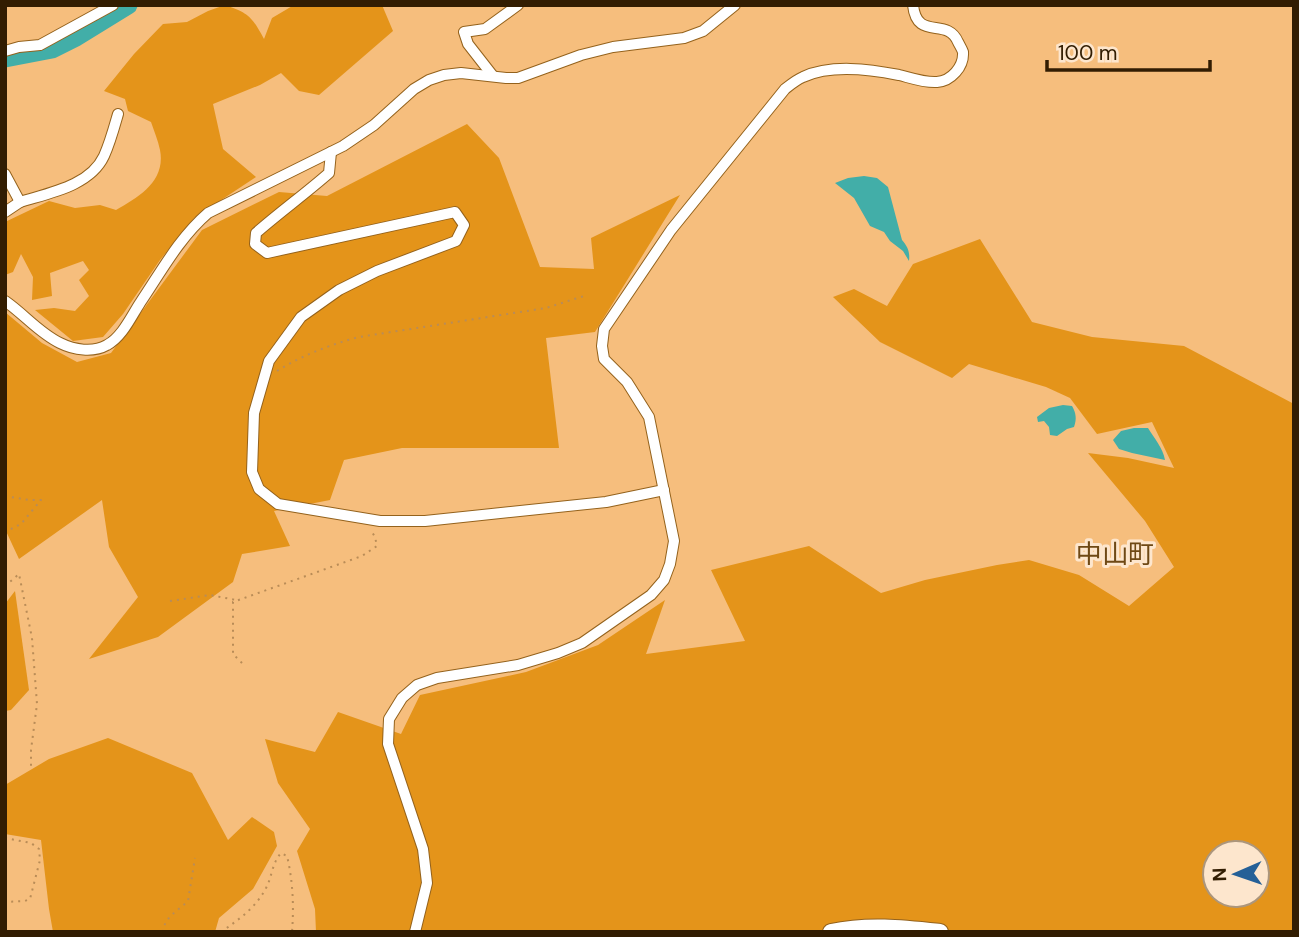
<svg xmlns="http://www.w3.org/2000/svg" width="1299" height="937" font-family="'DM Sans','Noto Sans JP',sans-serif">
<rect width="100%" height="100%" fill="#f6be7d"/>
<g fill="#e4941a" fill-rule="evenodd">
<path d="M225 5C249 13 252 17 264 39L272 18 294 5H382L393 31 319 95 299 91 281 73 260 85 213 104 223 149 256 177 194 218 160 260 123 314 103 337 73 341 35 310 54 308 75 311 89 296 79 280 89 270 83 261 50 273 52 296 32 300 33 277 21 254 13 272 5 275V222L49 201 75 208 100 205 116 210C139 197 166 181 160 150 158 140 154 131 151 122L128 111 125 99 104 91 134 54 163 24 187 22 208 11Z"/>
<polygon points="467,124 499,158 540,267 594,269 591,238 680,195 595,332 546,338 559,448 402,448 344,460 330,500 274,511 290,546 242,554 233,582 158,637 89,659 138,597 109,547 102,500 19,559 5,529 5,312 42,343 77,362 111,353 202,230 279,192 327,196"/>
<path d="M980 239 1032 322 1092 337 1184 346 1294 404V932H316L315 909 297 851 310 829 278 783 265 739 315 752 338 712 401 734 420 695 526 672 598 645 665 600 646 654 745 641 711 570 809 546 881 593 925 580 997 565 1029 560 1079 575 1129 606 1174 567 1145 521 1088 453 1128 458 1174 468 1152 422 1097 434 1070 398 1046 387 969 364 952 378 880 342 833 297 854 289 887 306 913 264ZM1215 853H1257V895H1215Z"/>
<polygon points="15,591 29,690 11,710 5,711 5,604"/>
<polygon points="108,738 192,773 228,840 252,817 274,832 277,846 253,889 219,918 215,932 53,932 49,909 41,840 5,834 5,785 49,759"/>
</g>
<g fill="#42aea8">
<path d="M864 176 877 178 888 187 902 240C908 247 910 252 909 261L903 251 890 241 884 232 870 226 854 198 835 183 848 178Z"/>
<path d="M1063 405 1072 406C1076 413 1077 419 1074 427L1067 429 1057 436 1050 435 1049 427 1044 421 1038 422 1037 417 1049 408Z"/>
<path d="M1134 428H1148C1154 438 1163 448 1165 460L1132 453 1119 449 1113 440 1121 431Z"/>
</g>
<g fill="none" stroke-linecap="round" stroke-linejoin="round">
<polyline stroke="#42aea8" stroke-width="19" points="5,58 52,49 76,37 128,5"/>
<defs>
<g id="minor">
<polyline points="5,51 19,47 40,45 113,5"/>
<polyline points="493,76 468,44 464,32 485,29 518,5"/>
<path d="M331 152 329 173C305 194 280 212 256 233L255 244 267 253 455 212 464 225 456 241 377 271 339 290 301 317 269 361 254 413 252 472 259 489 278 504 380 521H425L606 502 664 490"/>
<path d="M5 174 20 202C49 193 90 186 104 156 110 143 114 128 118 114"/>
<polyline points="5,212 20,202"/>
<path d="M5 301C24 314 39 333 60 343 74 350 93 353 107 345 122 337 131 317 140 303 161 272 179 238 208 213L343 146 374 125 414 89 429 80 444 75 461 73 506 78H518L581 55 613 47 684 38 703 31 735 5"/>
<path d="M415 932 427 883 423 849 388 744 389 719 402 698 417 685 437 678 518 665 558 653 582 643 651 595 664 580 670 564 674 541 649 417 627 382 604 359 602 346 604 329 671 230 785 89C790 85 796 80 803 77 831 64 869 69 899 75 911 78 925 83 937 82 951 81 964 67 963 52 962 49 960 46 958 42 947 16 917 42 913 5"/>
</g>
<path id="secondary" d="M831 932C868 924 903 928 940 932"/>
</defs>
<use href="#minor" stroke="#94621c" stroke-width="12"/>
<use href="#secondary" stroke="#94621c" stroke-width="18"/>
<g stroke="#b98c57" stroke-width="2" stroke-dasharray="2 5" stroke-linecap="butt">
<path d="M277 371C303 355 329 345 359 337L546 308 584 296"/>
<polyline points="5,496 29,500 41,500 21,524 5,532"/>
<polyline points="5,586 19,574 32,638 37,704 31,750 31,770"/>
<polyline points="170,601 210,595 236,600"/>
<polyline points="242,663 233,654 233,602 362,556 377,546 375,537 372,532"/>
<polyline points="5,838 31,843 39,849 40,860 30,899 25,901 5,902"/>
<path d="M163 932C164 917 178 911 188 901L195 858"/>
<path d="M221 932C241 918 258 906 268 884 272 874 273 862 281 853L287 856C293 881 294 907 292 932"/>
</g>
<use href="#minor" stroke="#fff" stroke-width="10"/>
<use href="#secondary" stroke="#fff" stroke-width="16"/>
</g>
<g text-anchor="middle" stroke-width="6" stroke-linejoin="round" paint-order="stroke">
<g font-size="26" fill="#6f4915" stroke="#fde6cd">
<text x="1115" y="563">中山町</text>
</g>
</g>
<rect width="1299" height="937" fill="none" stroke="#321d02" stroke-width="14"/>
<g transform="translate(1236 874) rotate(268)"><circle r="33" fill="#fde6cd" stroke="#ac967c" stroke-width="2"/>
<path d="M0-5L12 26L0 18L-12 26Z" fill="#256097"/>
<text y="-10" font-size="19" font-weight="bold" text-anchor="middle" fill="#321d02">N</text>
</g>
<path d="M1047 60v10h163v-10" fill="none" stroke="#321d02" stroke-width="3.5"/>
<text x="1058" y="60" font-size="21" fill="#321d02" stroke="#fde6cd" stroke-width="5" paint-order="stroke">100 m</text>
</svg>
